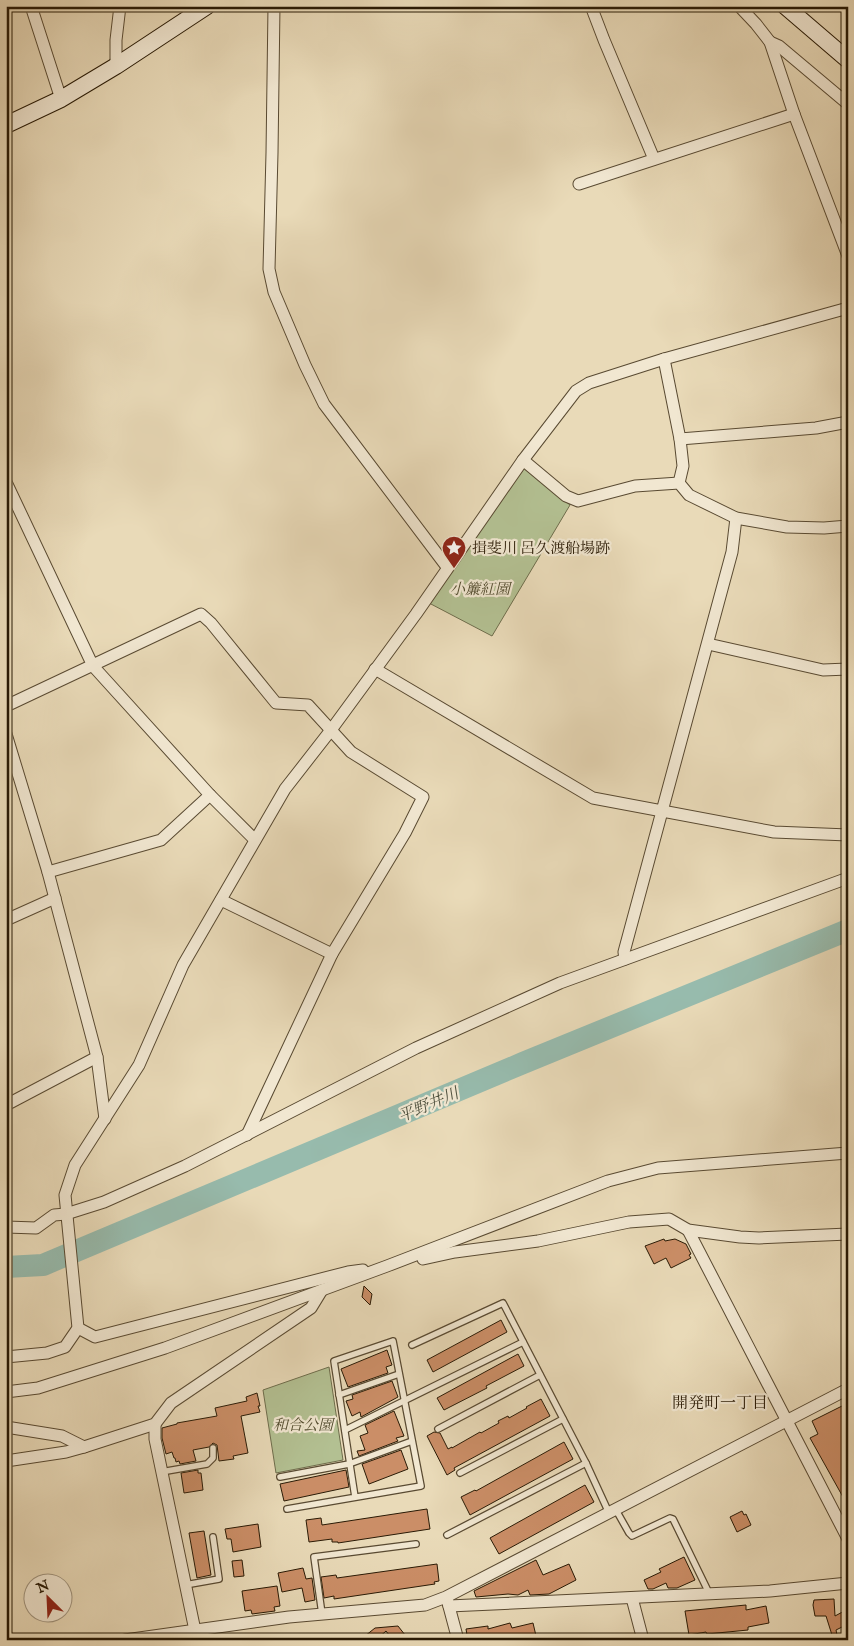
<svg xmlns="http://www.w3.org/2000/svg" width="854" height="1646" font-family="'IM FELL English','Noto Serif JP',serif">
<rect width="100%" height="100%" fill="#e9dab8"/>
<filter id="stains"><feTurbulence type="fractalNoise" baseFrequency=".004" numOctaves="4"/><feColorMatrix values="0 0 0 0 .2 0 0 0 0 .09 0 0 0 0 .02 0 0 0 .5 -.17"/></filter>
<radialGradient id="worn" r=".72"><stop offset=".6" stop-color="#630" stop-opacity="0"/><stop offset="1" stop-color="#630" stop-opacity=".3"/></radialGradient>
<g fill="#b3c092" stroke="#6e6d4c">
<polygon points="523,466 570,505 492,636 429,603"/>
<polygon points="329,1367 343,1460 276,1473 263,1390"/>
</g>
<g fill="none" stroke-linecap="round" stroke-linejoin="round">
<polyline stroke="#97bbad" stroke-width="22" points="6,1267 43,1265 523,1063 848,930"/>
</g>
<g fill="#cb8e67" stroke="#291a05">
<polygon points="664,1239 665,1241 675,1239 686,1244 691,1254 689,1255 691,1258 671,1268 666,1258 654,1264 645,1246"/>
<polygon points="364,1286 372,1294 370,1305 362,1297"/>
<polygon points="501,1320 507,1332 433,1372 427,1360"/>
<polygon points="387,1350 392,1365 386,1367 388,1373 348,1387 341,1369"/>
<polygon points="518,1354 524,1366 486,1386 487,1388 444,1410 437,1398"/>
<polygon points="392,1381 398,1397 361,1417 360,1412 352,1416 346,1401 353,1399 352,1395"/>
<polygon points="257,1393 260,1406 258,1406 260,1412 241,1416 248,1453 233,1456 234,1459 219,1461 217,1445 213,1443 209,1447 193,1450 196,1461 180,1464 179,1461 176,1462 175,1458 174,1458 172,1452 166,1454 162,1438 162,1428 177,1424 177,1423 217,1416 215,1408 247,1401 246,1397"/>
<polygon points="541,1399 550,1416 454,1468 455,1470 447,1475 427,1436 434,1432 440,1433 448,1449 452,1447 452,1448 480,1432 481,1433 499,1423 498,1421 508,1416 509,1418 527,1408 526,1407"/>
<polygon points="848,1403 848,1506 810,1438 818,1434 812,1421"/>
<polygon points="394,1411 404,1436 396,1438 398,1441 359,1456 357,1451 365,1450 360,1436 368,1433 365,1425"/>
<polygon points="564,1442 573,1459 470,1515 461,1497 475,1490 476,1491"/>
<polygon points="401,1450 408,1469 369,1484 362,1464"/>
<polygon points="198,1470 198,1473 201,1473 203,1490 184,1493 181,1473"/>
<polygon points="346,1470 349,1487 284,1501 280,1484"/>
<polygon points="585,1485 594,1502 499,1554 490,1538"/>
<polygon points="427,1509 430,1529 338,1543 338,1542 332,1542 332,1539 309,1542 306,1520 321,1518 322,1525"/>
<polygon points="742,1511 744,1515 746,1514 751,1525 737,1532 730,1517"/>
<polygon points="258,1524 261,1547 233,1552 231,1539 227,1539 225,1529"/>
<polygon points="204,1531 211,1575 197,1578 189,1533"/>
<polygon points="684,1557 695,1580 677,1588 668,1588 666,1583 653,1589 648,1589 644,1580 661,1572 659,1569"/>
<polygon points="242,1560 244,1576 234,1577 232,1561"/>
<polygon points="536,1560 543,1575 569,1564 576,1580 549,1594 530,1595 528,1590 518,1595 508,1594 476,1597 474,1591"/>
<polygon points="437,1564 439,1581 434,1582 435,1584 334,1599 334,1596 324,1598 321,1577 336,1575 337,1578"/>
<polygon points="303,1568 306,1579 312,1578 315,1600 305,1602 302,1588 282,1592 278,1573"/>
<polygon points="277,1586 280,1606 274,1607 275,1611 252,1614 251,1610 245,1611 242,1591"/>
<polygon points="834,1599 835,1616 848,1609 848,1624 836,1630 837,1635 832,1635 826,1616 815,1616 813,1605 814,1600"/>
<polygon points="746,1605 746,1610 766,1606 769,1623 748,1627 748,1630 707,1634 706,1632 689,1635 685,1611"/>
<polygon points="510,1623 512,1628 533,1623 537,1640 465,1640 465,1636 467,1635 466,1629 488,1626 488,1629"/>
<polygon points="398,1626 409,1640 393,1640 386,1631 376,1640 360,1640 375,1628"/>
</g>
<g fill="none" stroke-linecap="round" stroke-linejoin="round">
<defs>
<g id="service">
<polyline points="412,1345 503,1303 586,1463 609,1513"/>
<polyline points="339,1395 399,1374"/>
<polyline points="438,1429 540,1375"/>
<polyline points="345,1430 523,1342"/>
<polyline points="161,1472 207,1464 213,1458 213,1448"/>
<polyline points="460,1473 563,1419"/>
<polyline points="280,1477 349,1464 412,1441"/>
<polyline points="287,1509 421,1486 393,1341 334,1361 355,1497"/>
<polyline points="616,1510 629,1533 632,1536 670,1518 673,1519 709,1593"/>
<polyline points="447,1535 586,1463"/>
<polyline points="185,1585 219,1579 213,1537"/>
<polyline points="322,1614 314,1557 416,1544"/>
</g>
<g id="minor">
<polyline points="31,6 61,99"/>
<polyline points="274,6 272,153 269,269 274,292 305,365 324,404 447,567"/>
<polyline points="591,6 604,40 654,159"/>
<polyline points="739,6 756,24 770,42 794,114 848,256"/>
<polyline points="770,42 779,46 848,104"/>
<polyline points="116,66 116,40 120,6"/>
<polyline points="579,184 794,114"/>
<polyline points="664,359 680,439 683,466 679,483"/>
<polyline points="680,439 816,428 848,422"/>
<polyline points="523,460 566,496 578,501 635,486 679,483 689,495 736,518 787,527 824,528 848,526"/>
<polyline points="6,482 93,666 210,795 255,840"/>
<polyline points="708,644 823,670 848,669"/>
<polyline points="375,669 593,798 774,832 848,835"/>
<polyline points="6,706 201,614 211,623 276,703 308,705 351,752 423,797 405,833 332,954 247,1135"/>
<polyline points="6,734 48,872 97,1057 105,1119"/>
<polyline points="48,872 161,840 210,795"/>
<polyline points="221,900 332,954"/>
<polyline points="6,920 55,898"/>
<polyline points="625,959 624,952 732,552 736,518"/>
<polyline points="6,1105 97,1057"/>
<polyline points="6,1227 36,1228 54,1215 66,1214 104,1202 185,1166 416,1048 560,983 848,878"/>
<polyline points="688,1230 848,1539"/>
<polyline points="423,1259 455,1252 538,1241 629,1222 669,1219 688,1230 740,1237 759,1238 848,1234"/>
<polyline points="78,1328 95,1337 348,1272 363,1270"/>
<polyline points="6,1357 47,1353 65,1347 78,1328 65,1195 75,1165 139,1065 183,965 285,789 331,730 416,614 523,460 576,391 589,383 664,359 848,308"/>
<polyline points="6,1392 38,1388 165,1348 387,1266 608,1181 658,1168 848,1153"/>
<polyline points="155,1424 155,1439 197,1640"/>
<polyline points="6,1427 62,1436 84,1447 155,1424 171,1403 311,1308 322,1290"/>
<polyline points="6,1461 66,1452 84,1447"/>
<polyline points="632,1598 643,1640"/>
<polyline points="447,1599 458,1640"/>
<polyline points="449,1606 770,1591 848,1583"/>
<polyline points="125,1640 289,1617 425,1605 446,1597 848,1389"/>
</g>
<g id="secondary">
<polyline points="785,6 848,60"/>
<polyline points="6,125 61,99 116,66 207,6"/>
</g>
</defs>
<use href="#service" stroke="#594a32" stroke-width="8"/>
<use href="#minor" stroke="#594a32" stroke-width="13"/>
<use href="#secondary" stroke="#291a05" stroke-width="18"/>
<use href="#service" stroke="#f1e7d1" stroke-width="5.5"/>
<use href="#minor" stroke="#f1e7d1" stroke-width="11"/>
<use href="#secondary" stroke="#f1e7d1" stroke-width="16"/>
</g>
<defs>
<symbol id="sight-pin" viewBox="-11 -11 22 30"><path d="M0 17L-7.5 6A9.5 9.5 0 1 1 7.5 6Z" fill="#8f2418" stroke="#f1e7d1"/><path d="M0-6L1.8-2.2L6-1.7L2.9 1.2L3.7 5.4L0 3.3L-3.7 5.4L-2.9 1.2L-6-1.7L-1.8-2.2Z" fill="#fff"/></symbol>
</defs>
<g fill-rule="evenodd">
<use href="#sight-pin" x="440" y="534" width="28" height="38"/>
</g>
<g text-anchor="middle" stroke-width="4.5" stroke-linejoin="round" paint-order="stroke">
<g font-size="15" fill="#291a05" stroke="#f1e7d1" text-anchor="start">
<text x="472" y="553">揖斐川 呂久渡船場跡</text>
</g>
<g font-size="15" font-style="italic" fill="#524c2f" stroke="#f1e7d1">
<text x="480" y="594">小簾紅園</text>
<text x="303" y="1430">和合公園</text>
</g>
<g font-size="16" font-style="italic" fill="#505240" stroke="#f1e7d1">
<text transform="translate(428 1104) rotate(-23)" y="6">平野井川</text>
</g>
<g font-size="16" fill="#291a05" stroke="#f1e7d1">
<text x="720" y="1408">開発町一丁目</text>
</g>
</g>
<rect width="854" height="1646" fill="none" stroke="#e9dab8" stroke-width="25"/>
<rect x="8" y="8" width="839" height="1631" fill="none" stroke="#291a05" stroke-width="2.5"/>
<rect x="12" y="12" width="829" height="1621" fill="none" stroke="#291a05"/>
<g transform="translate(48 1598) rotate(336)"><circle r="24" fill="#f1e7d1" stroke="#a1957f"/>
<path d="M0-4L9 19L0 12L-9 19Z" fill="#8f2418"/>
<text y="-8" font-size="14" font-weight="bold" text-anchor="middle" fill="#291a05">N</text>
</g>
<rect width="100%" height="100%" filter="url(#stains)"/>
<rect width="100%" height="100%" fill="url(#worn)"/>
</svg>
